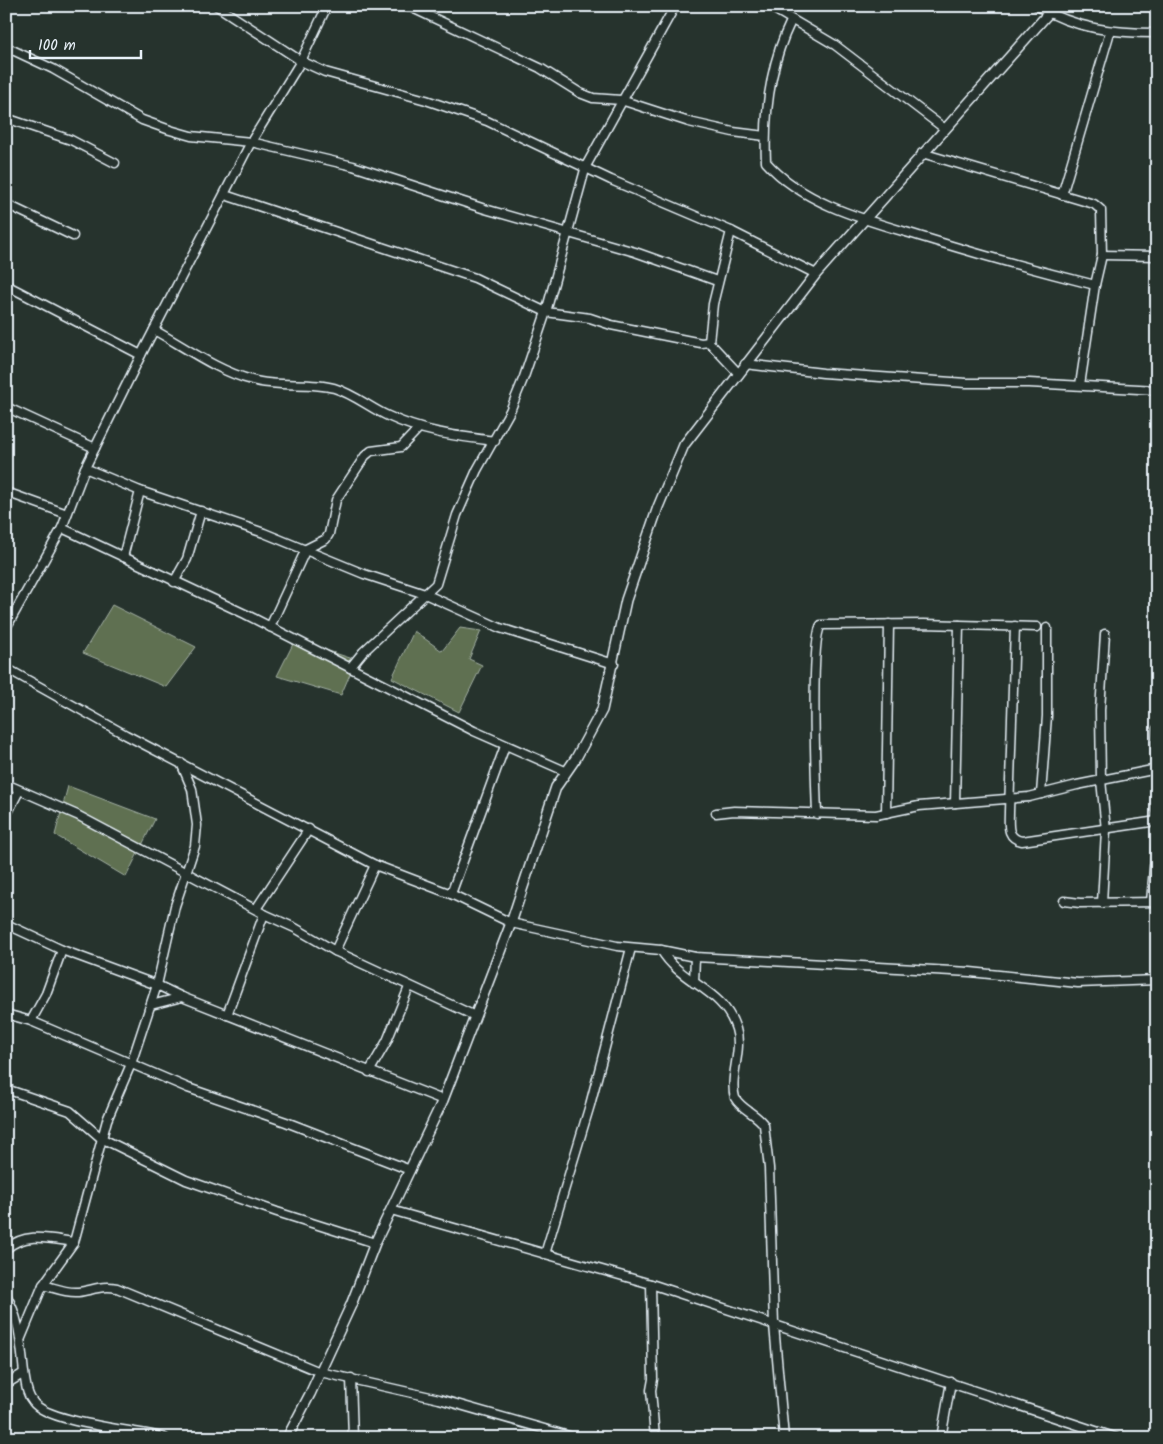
<svg xmlns="http://www.w3.org/2000/svg" width="1163" height="1444" font-family="Kalam,sans-serif">
<rect width="100%" height="100%" fill="#26332d"/>
<filter id="ink" filterUnits="userSpaceOnUse"><feTurbulence type="fractalNoise" baseFrequency=".02" numOctaves="2"/><feDisplacementMap in="SourceGraphic" scale="10" xChannelSelector="R" yChannelSelector="G"/><feConvolveMatrix kernelMatrix="1 2 1 2 8 2 1 2 1" color-interpolation-filters="sRGB"/></filter>
<g filter="url(#ink)">
<g fill="#5e6f51" stroke="#a3b0a4">
<polygon points="112,605 196,647 166,687 83,653"/>
<polygon points="460,628 481,631 469,659 482,665 459,712 392,678 414,631 442,651"/>
<polygon points="295,640 356,660 341,695 277,676"/>
<polygon points="68,786 155,819 126,877 55,835"/>
</g>
<g fill="none" stroke-linecap="round" stroke-linejoin="round">
<defs>
<g id="minor">
<polyline points="217,6 301,61 325,72 426,100 487,121 611,180 731,231 816,274"/>
<polyline points="408,6 540,68 580,93 593,98 621,100 689,122 733,132 765,136"/>
<polyline points="769,6 835,45 945,129"/>
<path d="M1037 6C1076 29 1113 33 1157 33"/>
<path d="M791 21C770 64 764 114 766 162 806 207 874 222 929 239 984 256 1039 271 1095 285"/>
<polyline points="6,47 53,69 142,120 170,130 191,136 251,142 353,166 485,209 635,252 717,281"/>
<polyline points="6,118 71,140 115,163"/>
<polyline points="922,153 1094,204 1101,210 1102,255 1095,285 1080,385"/>
<polyline points="225,195 475,278 546,312 590,318 611,325 701,343 709,342"/>
<polyline points="1062,195 1110,32"/>
<polyline points="6,204 73,236"/>
<polyline points="731,231 713,304 709,342 739,374"/>
<polyline points="1102,255 1157,256"/>
<polyline points="6,285 141,355"/>
<path d="M154 330C185 347 217 371 252 380 279 388 309 381 334 388 354 394 370 408 388 416 425 433 456 436 495 441"/>
<polyline points="745,364 823,373 966,383 1029,383 1157,390"/>
<polyline points="6,407 95,448"/>
<polyline points="85,468 140,491 264,533 364,574 425,594 500,628 614,664"/>
<polyline points="6,492 67,514"/>
<polyline points="62,528 245,614 474,731 565,771"/>
<polyline points="123,557 140,491"/>
<polyline points="174,582 187,559 201,511"/>
<path d="M1015 626 1009 812C1009 825 1006 838 1022 841L1157 821"/>
<polyline points="270,627 306,549 326,539 329,534 336,500 365,456 371,451 401,447 419,428"/>
<polyline points="6,628 62,528 85,468 141,355 251,142 301,61 327,6"/>
<polyline points="6,668 126,735 375,865 451,894 511,923 617,946 661,950 695,957 970,972 1078,983 1157,980"/>
<polyline points="350,668 363,652 436,584 457,515 477,470 510,411 524,377 546,312 586,166 675,6"/>
<polyline points="6,784 77,815 264,914 295,928 335,951 475,1016"/>
<polyline points="1041,794 1047,716 1047,628"/>
<polyline points="955,803 959,625"/>
<polyline points="716,813 734,811 876,815 919,806 1029,797 1077,785 1157,769"/>
<polyline points="886,813 889,624"/>
<path d="M817 814C816 785 810 641 821 625L924 624 1037 627"/>
<polyline points="6,816 19,791"/>
<polyline points="1157,821 1155,769 1157,729"/>
<polyline points="451,894 505,746"/>
<polyline points="1064,901 1080,903 1157,902"/>
<polyline points="1151,902 1157,835"/>
<polyline points="1102,903 1106,830 1101,780 1100,710 1105,634"/>
<polyline points="256,909 309,829"/>
<polyline points="6,924 62,950 157,985 182,997 443,1100"/>
<path d="M661 950C682 985 723 988 736 1029 743 1051 729 1076 735 1098 742 1110 757 1114 764 1125L769 1168 774 1325 784 1438"/>
<polyline points="335,951 375,865"/>
<polyline points="694,983 695,957"/>
<polyline points="151,1005 182,997"/>
<polyline points="6,1014 31,1021 188,1088 286,1122 410,1170"/>
<polyline points="227,1015 264,914"/>
<polyline points="31,1021 46,994 62,950"/>
<polyline points="369,1072 387,1041 409,987"/>
<polyline points="6,1089 70,1111 101,1138 186,1180 277,1212 375,1243"/>
<polyline points="391,1210 651,1284 1117,1438"/>
<path d="M6 1249C26 1231 51 1239 74 1242"/>
<polyline points="545,1254 590,1105 631,948"/>
<polyline points="651,1284 653,1379 651,1390 655,1438"/>
<path d="M43 1285C55 1288 66 1293 78 1292 93 1290 102 1285 117 1288L320 1372 439 1399 576 1438"/>
<path d="M6 1295C20 1318 21 1347 24 1373 26 1383 26 1394 33 1402 48 1423 137 1430 165 1438"/>
<polyline points="21,1338 43,1285 74,1242 107,1120 131,1064 157,985 175,906 195,846 197,825 192,789 181,763"/>
<polyline points="351,1378 353,1438"/>
<polyline points="6,1384 24,1373"/>
<polyline points="941,1438 951,1382"/>
</g>
<polyline id="tertiary" points="287,1438 310,1394 351,1305 375,1243 443,1100 511,923 556,787 576,758 602,710 626,600 658,507 684,445 816,274 1055,6"/>
</defs>
<use href="#minor" stroke="#e8f1f8" stroke-width="11"/>
<use href="#tertiary" stroke="#e8f1f8" stroke-width="12"/>
<use href="#minor" stroke="#26332d" stroke-width="8"/>
<use href="#tertiary" stroke="#26332d" stroke-width="9"/>
</g>
</g>
<rect width="1163" height="1444" fill="none" stroke="#26332d" stroke-width="25"/>
<rect x="12" y="12" width="1138" height="1419" fill="none" stroke="#e8f1f8" stroke-width="2" filter="url(#ink)"/>
<path d="M30 50v8h111v-8" fill="none" stroke="#e8f1f8" stroke-width="2.5"/>
<text x="38" y="50" font-size="15" fill="#e8f1f8" stroke="#26332d" stroke-width="4" paint-order="stroke">100 m</text>
</svg>
